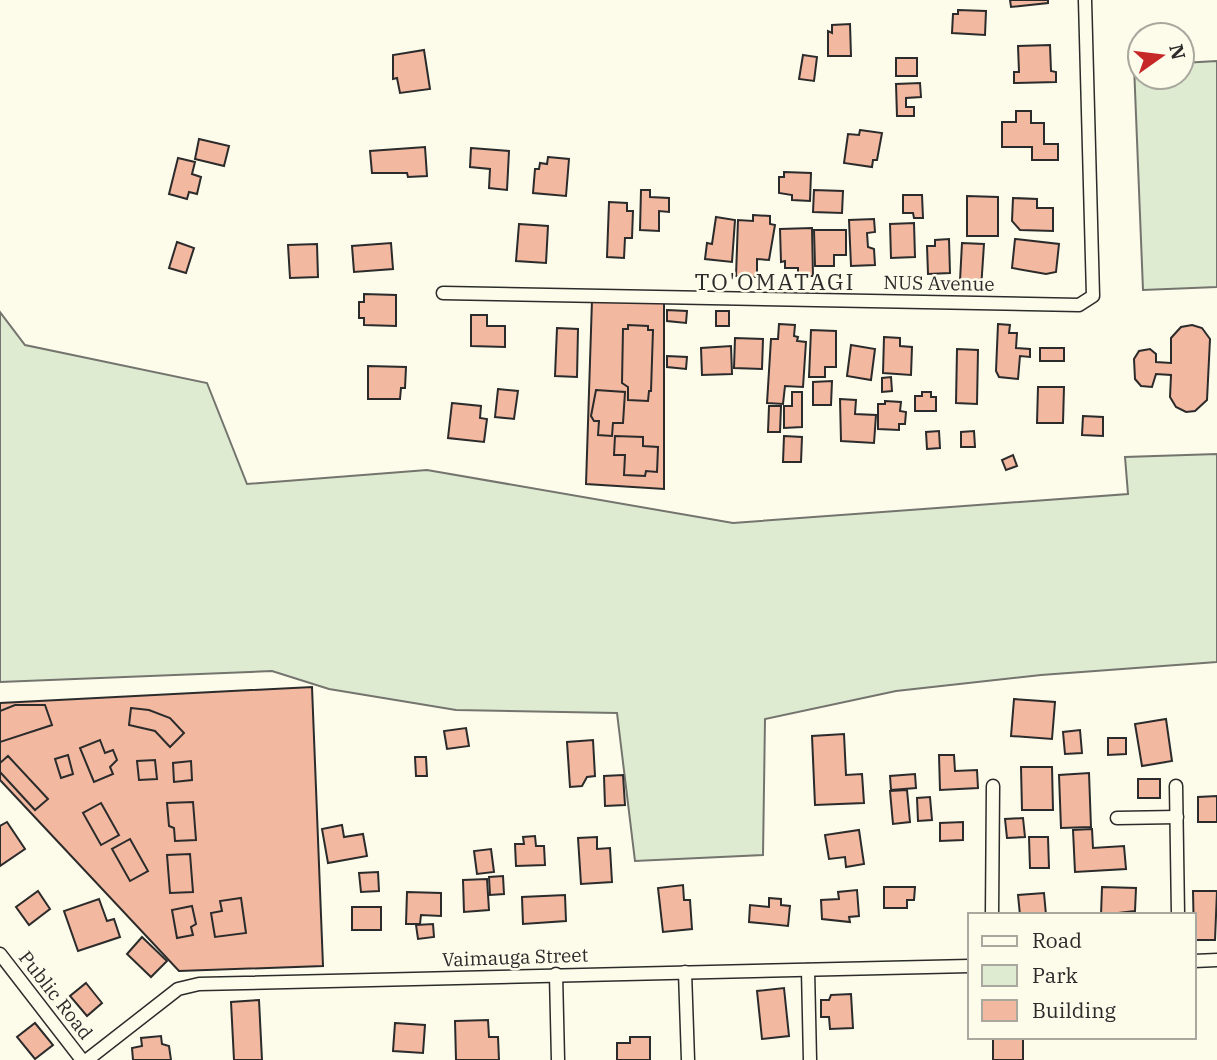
<svg xmlns="http://www.w3.org/2000/svg" width="1217" height="1060" font-family="'IBM Plex Serif',serif">
<rect width="100%" height="100%" fill="#fdfbea"/>
<g fill="#deebd1" stroke="#74746e" stroke-width="2">
<polygon points="1217,61 1217,287 1143,290 1134,65 1140,65 1140,77 1182,77 1182,63"/>
<polygon points="0,312 25,345 207,383 247,484 427,470 733,523 1128,494 1125,457 1217,454 1217,662 1041,675 896,691 765,719 763,855 635,861 617,713 456,710 329,689 272,671 0,682"/>
</g>
<g fill="#f2b8a0" stroke="#2b2b2b" stroke-width="2">
<polygon points="1010,0 1048,0 1048,3 1011,7"/>
<polygon points="958,10 986,11 985,35 952,33 953,14 958,14"/>
<polygon points="850,24 851,56 828,56 828,31 832,33 832,25"/>
<polygon points="1050,45 1051,71 1056,72 1056,82 1014,83 1014,72 1019,72 1018,46"/>
<polygon points="424,50 430,89 400,93 397,78 393,79 393,55"/>
<polygon points="803,55 817,57 814,81 799,79"/>
<rect x="896" y="58" width="21" height="18"/>
<polygon points="920,83 921,97 906,98 906,107 914,107 914,116 897,116 896,84"/>
<polygon points="1016,111 1031,111 1031,123 1044,123 1044,144 1058,144 1058,160 1032,160 1032,147 1002,147 1002,122 1016,122"/>
<polygon points="860,130 882,133 877,160 873,160 872,167 844,163 848,134 859,135"/>
<polygon points="199,139 229,146 224,166 195,159"/>
<polygon points="425,147 427,176 408,177 407,173 372,173 370,151"/>
<polygon points="471,148 509,151 507,190 489,188 490,169 470,167"/>
<polygon points="548,157 569,159 566,196 533,193 535,169 539,169 540,163 547,164"/>
<polygon points="178,158 195,162 192,174 201,177 197,194 189,192 187,199 169,194"/>
<polygon points="784,172 811,173 810,201 792,200 792,195 779,193 779,177 784,177"/>
<polygon points="641,190 650,190 650,197 669,198 669,212 659,211 659,231 640,230"/>
<polygon points="814,190 843,191 842,213 813,212"/>
<polygon points="903,195 922,195 923,218 914,218 913,213 903,213"/>
<polygon points="967,196 998,197 998,236 967,236"/>
<polygon points="1013,198 1037,199 1037,208 1053,208 1053,231 1020,230 1012,221"/>
<polygon points="609,202 627,203 627,211 633,211 632,238 625,238 624,258 607,257"/>
<polygon points="753,215 770,216 770,224 775,225 769,260 757,259 757,277 736,276 738,220 753,221"/>
<polygon points="716,217 735,220 732,262 705,259 707,243 712,244"/>
<polygon points="874,219 875,232 867,233 868,247 874,249 875,265 851,266 849,220"/>
<polygon points="914,223 915,257 891,258 890,224"/>
<polygon points="519,224 548,226 546,263 516,261"/>
<polygon points="812,228 813,276 798,276 798,268 785,268 785,261 781,262 780,229"/>
<polygon points="814,230 846,230 846,255 834,255 834,266 815,266"/>
<polygon points="949,239 950,273 928,274 927,246 935,246 935,240"/>
<polygon points="1015,239 1059,244 1056,272 1046,274 1012,268"/>
<polygon points="177,242 194,248 186,273 169,268"/>
<polygon points="391,243 393,269 354,272 352,246"/>
<polygon points="962,243 984,244 981,289 969,289 969,281 960,281"/>
<polygon points="317,244 318,277 290,278 288,245"/>
<polygon points="364,294 396,295 396,326 364,325 364,318 359,318 359,302 364,302"/>
<polygon points="592,300 664,302 664,489 586,484"/>
<polygon points="667,310 687,311 686,323 667,321"/>
<rect x="716" y="311" width="13" height="15"/>
<polygon points="471,315 487,315 487,326 505,326 505,347 471,346"/>
<polygon points="779,324 795,325 794,336 798,337 797,341 806,342 803,387 785,386 783,404 767,403 771,339 778,339"/>
<polygon points="998,324 1010,325 1009,333 1017,333 1016,348 1030,349 1030,357 1020,356 1018,379 999,377 996,371"/>
<polygon points="628,325 648,326 648,330 653,330 651,391 649,391 648,401 628,400 628,387 622,383 623,329 628,329"/>
<polygon points="1192,325 1202,328 1210,339 1207,400 1195,411 1186,412 1176,407 1170,397 1171,375 1156,374 1152,387 1141,386 1135,379 1134,359 1139,351 1150,349 1156,354 1156,362 1171,363 1171,338 1181,327"/>
<polygon points="557,328 578,329 577,377 555,376"/>
<polygon points="811,330 836,331 836,367 825,367 825,377 809,377"/>
<polygon points="884,337 900,338 900,346 912,347 911,375 883,373"/>
<polygon points="735,338 763,339 762,369 734,368"/>
<polygon points="851,345 875,349 871,380 847,376"/>
<polygon points="731,346 732,374 702,375 701,348"/>
<rect x="1040" y="348" width="24" height="13"/>
<polygon points="957,349 978,350 977,404 956,403"/>
<polygon points="667,356 687,357 686,369 667,367"/>
<polygon points="368,366 406,367 405,388 401,388 400,399 368,399"/>
<polygon points="891,377 892,391 882,392 882,378"/>
<polygon points="832,381 831,405 813,405 813,382"/>
<polygon points="1038,387 1064,387 1063,423 1037,423"/>
<polygon points="498,389 518,391 514,419 495,417"/>
<polygon points="596,390 625,392 623,423 613,423 612,436 598,435 599,421 594,421 591,416"/>
<polygon points="792,392 802,392 802,427 784,428 784,406 792,406"/>
<polygon points="922,392 931,392 931,397 936,397 936,411 915,411 915,396 922,396"/>
<polygon points="840,399 856,400 855,414 876,415 874,443 841,441"/>
<polygon points="885,401 901,402 900,411 906,412 905,424 899,424 899,430 878,429 878,404 885,404"/>
<polygon points="452,403 481,406 480,418 487,419 484,442 448,438"/>
<polygon points="769,406 781,406 780,432 768,432"/>
<polygon points="1083,416 1103,417 1103,436 1082,435"/>
<polygon points="939,431 940,448 927,449 926,432"/>
<polygon points="974,431 975,447 961,447 961,432"/>
<polygon points="615,436 643,437 643,446 658,447 657,472 646,471 645,476 624,475 625,455 614,455"/>
<polygon points="784,436 802,437 801,462 783,462"/>
<polygon points="1013,455 1017,466 1006,470 1002,460"/>
<polygon points="312,687 323,966 179,971 0,780 0,703"/>
<polygon points="1014,699 1055,702 1052,739 1011,736"/>
<polygon points="15,705 45,705 52,725 0,742 0,711"/>
<polygon points="131,708 149,710 170,718 184,733 170,747 155,731 129,725"/>
<polygon points="1166,719 1172,761 1142,766 1135,724"/>
<polygon points="466,728 469,746 447,749 444,731"/>
<polygon points="1080,730 1082,753 1065,754 1063,732"/>
<polygon points="844,734 846,775 862,774 864,803 815,805 812,736"/>
<polygon points="1108,738 1126,738 1126,754 1108,755"/>
<polygon points="100,740 105,753 113,750 117,760 110,767 113,774 94,782 80,748"/>
<polygon points="593,740 595,776 587,777 582,786 570,787 567,742"/>
<polygon points="68,755 73,774 61,778 55,759"/>
<polygon points="939,755 954,755 955,771 977,770 978,788 940,790"/>
<polygon points="8,756 48,799 35,810 0,772 0,763"/>
<polygon points="415,757 426,757 427,776 416,776"/>
<polygon points="155,760 157,779 139,780 137,761"/>
<polygon points="191,761 192,780 174,782 173,763"/>
<polygon points="1021,767 1052,767 1053,810 1022,810"/>
<polygon points="1089,773 1091,827 1061,828 1059,775"/>
<polygon points="915,774 916,788 891,790 890,776"/>
<polygon points="623,775 625,805 605,806 604,776"/>
<rect x="1138" y="779" width="22" height="19"/>
<polygon points="907,790 910,822 893,824 890,791"/>
<polygon points="1217,796 1217,822 1198,822 1198,797"/>
<polygon points="930,797 932,820 918,821 917,798"/>
<polygon points="193,802 196,840 175,841 174,828 169,826 167,803"/>
<polygon points="101,803 119,835 101,845 83,813"/>
<polygon points="1023,818 1025,837 1007,838 1005,819"/>
<polygon points="7,822 25,849 0,866 0,826"/>
<polygon points="963,822 963,840 940,841 940,823"/>
<polygon points="342,825 344,837 363,834 367,856 328,863 322,829"/>
<polygon points="1092,829 1093,848 1124,846 1126,869 1075,872 1073,830"/>
<polygon points="859,830 864,864 846,867 845,857 829,859 825,835"/>
<polygon points="535,836 536,846 544,846 545,865 516,866 515,844 524,844 523,837"/>
<polygon points="597,837 597,849 610,848 612,882 581,884 578,838"/>
<polygon points="1029,837 1048,837 1049,868 1030,868"/>
<polygon points="130,839 148,871 130,881 112,849"/>
<polygon points="491,849 494,872 477,874 474,851"/>
<polygon points="190,854 193,892 170,893 167,855"/>
<polygon points="378,872 379,891 361,892 359,873"/>
<polygon points="503,876 504,894 490,895 489,877"/>
<polygon points="487,879 489,910 464,912 463,880"/>
<polygon points="683,885 684,900 690,900 692,929 663,932 658,888"/>
<polygon points="884,887 915,887 914,900 907,900 907,908 884,908"/>
<polygon points="1102,887 1136,888 1135,911 1101,915"/>
<polygon points="857,890 859,916 849,917 850,922 822,919 821,900 839,899 838,892"/>
<polygon points="38,891 50,909 29,925 16,907"/>
<polygon points="1193,891 1217,891 1215,940 1194,940"/>
<polygon points="407,892 441,893 441,916 421,915 420,924 406,924"/>
<polygon points="1044,893 1046,915 1020,915 1018,895"/>
<polygon points="565,895 566,921 523,924 522,897"/>
<polygon points="241,898 246,933 215,937 211,913 222,911 220,901"/>
<polygon points="769,898 781,899 781,905 790,906 788,926 749,922 750,905 769,907"/>
<polygon points="99,899 107,921 114,919 120,937 78,951 64,911"/>
<polygon points="192,906 196,924 191,927 193,935 177,938 172,910"/>
<rect x="352" y="907" width="29" height="23"/>
<polygon points="433,924 434,937 418,939 416,925"/>
<polygon points="142,937 167,961 151,977 127,954"/>
<polygon points="86,983 102,1003 87,1016 70,996"/>
<polygon points="784,988 789,1036 762,1039 757,991"/>
<polygon points="851,994 853,1028 830,1029 829,1017 821,1017 821,1000 829,1000 831,995"/>
<polygon points="259,1000 262,1060 234,1060 231,1002"/>
<polygon points="488,1020 489,1037 498,1037 499,1060 456,1060 455,1021"/>
<polygon points="35,1023 53,1045 35,1059 17,1037"/>
<polygon points="395,1023 425,1025 423,1053 393,1051"/>
<polygon points="161,1036 162,1044 169,1046 171,1060 133,1060 132,1048 142,1046 141,1038"/>
<polygon points="630,1037 650,1037 650,1060 617,1060 617,1043 630,1043"/>
<rect x="993" y="1037" width="30" height="23"/>
</g>
<g fill="none" stroke-linecap="round" stroke-linejoin="round">
<defs>
<g id="minor">
<polyline points="443,293 1079,305 1093,296 1085,0"/>
<polyline points="1176,786 1178,915"/>
<polyline points="1117,818 1177,817"/>
<polyline points="992,915 993,786"/>
<polyline points="0,954 82,1060"/>
<polyline points="1194,961 1217,960"/>
<polyline points="808,970 810,1060"/>
<polyline points="685,972 688,1060"/>
<polyline points="556,974 558,1060"/>
<polyline points="87,1060 178,989 199,984 970,966"/>
</g>
</defs>
<use href="#minor" stroke="#2b2b2b" stroke-width="15"/>
<use href="#minor" stroke="#fdfbea" stroke-width="12"/>
</g>
<g text-anchor="middle" stroke-width="5" stroke-linejoin="round" paint-order="stroke">
<g font-size="19" fill="#2b2b2b" stroke="#fdfbea">
<text transform="translate(939 283) rotate(1)" y="7">NUS Avenue</text>
<text transform="translate(515 957) rotate(-2)" y="7">Vaimauga Street</text>
<text transform="translate(56 995) rotate(52)" y="7">Public Road</text>
</g>
<g font-size="23" letter-spacing="2" fill="#2b2b2b" stroke="#fdfbea">
<text x="775" y="290">TO'OMATAGI</text>
</g>
</g>
<rect x="968" y="913" width="228" height="126" fill="#fdfbea" stroke="#a9a89e" stroke-width="2"/>
<rect x="982" y="936" width="35" height="10" fill="#fdfbea" stroke="#a9a89e" stroke-width="2"/>
<text x="1032" y="948" font-size="21" fill="#2b2b2b">Road</text>
<rect x="982" y="965" width="35" height="21" fill="#deebd1" stroke="#a9a89e" stroke-width="2"/>
<text x="1032" y="983" font-size="21" fill="#2b2b2b">Park</text>
<rect x="982" y="1000" width="35" height="21" fill="#f2b8a0" stroke="#a9a89e" stroke-width="2"/>
<text x="1032" y="1018" font-size="21" fill="#2b2b2b">Building</text>
<g transform="translate(1161 56) rotate(76)"><circle r="33" fill="#fdfbea" stroke="#a9a89e" stroke-width="2"/>
<path d="M0-5L12 26L0 18L-12 26Z" fill="#c62828"/>
<text y="-10" font-size="19" font-weight="bold" text-anchor="middle" fill="#2b2b2b">N</text>
</g>
</svg>
